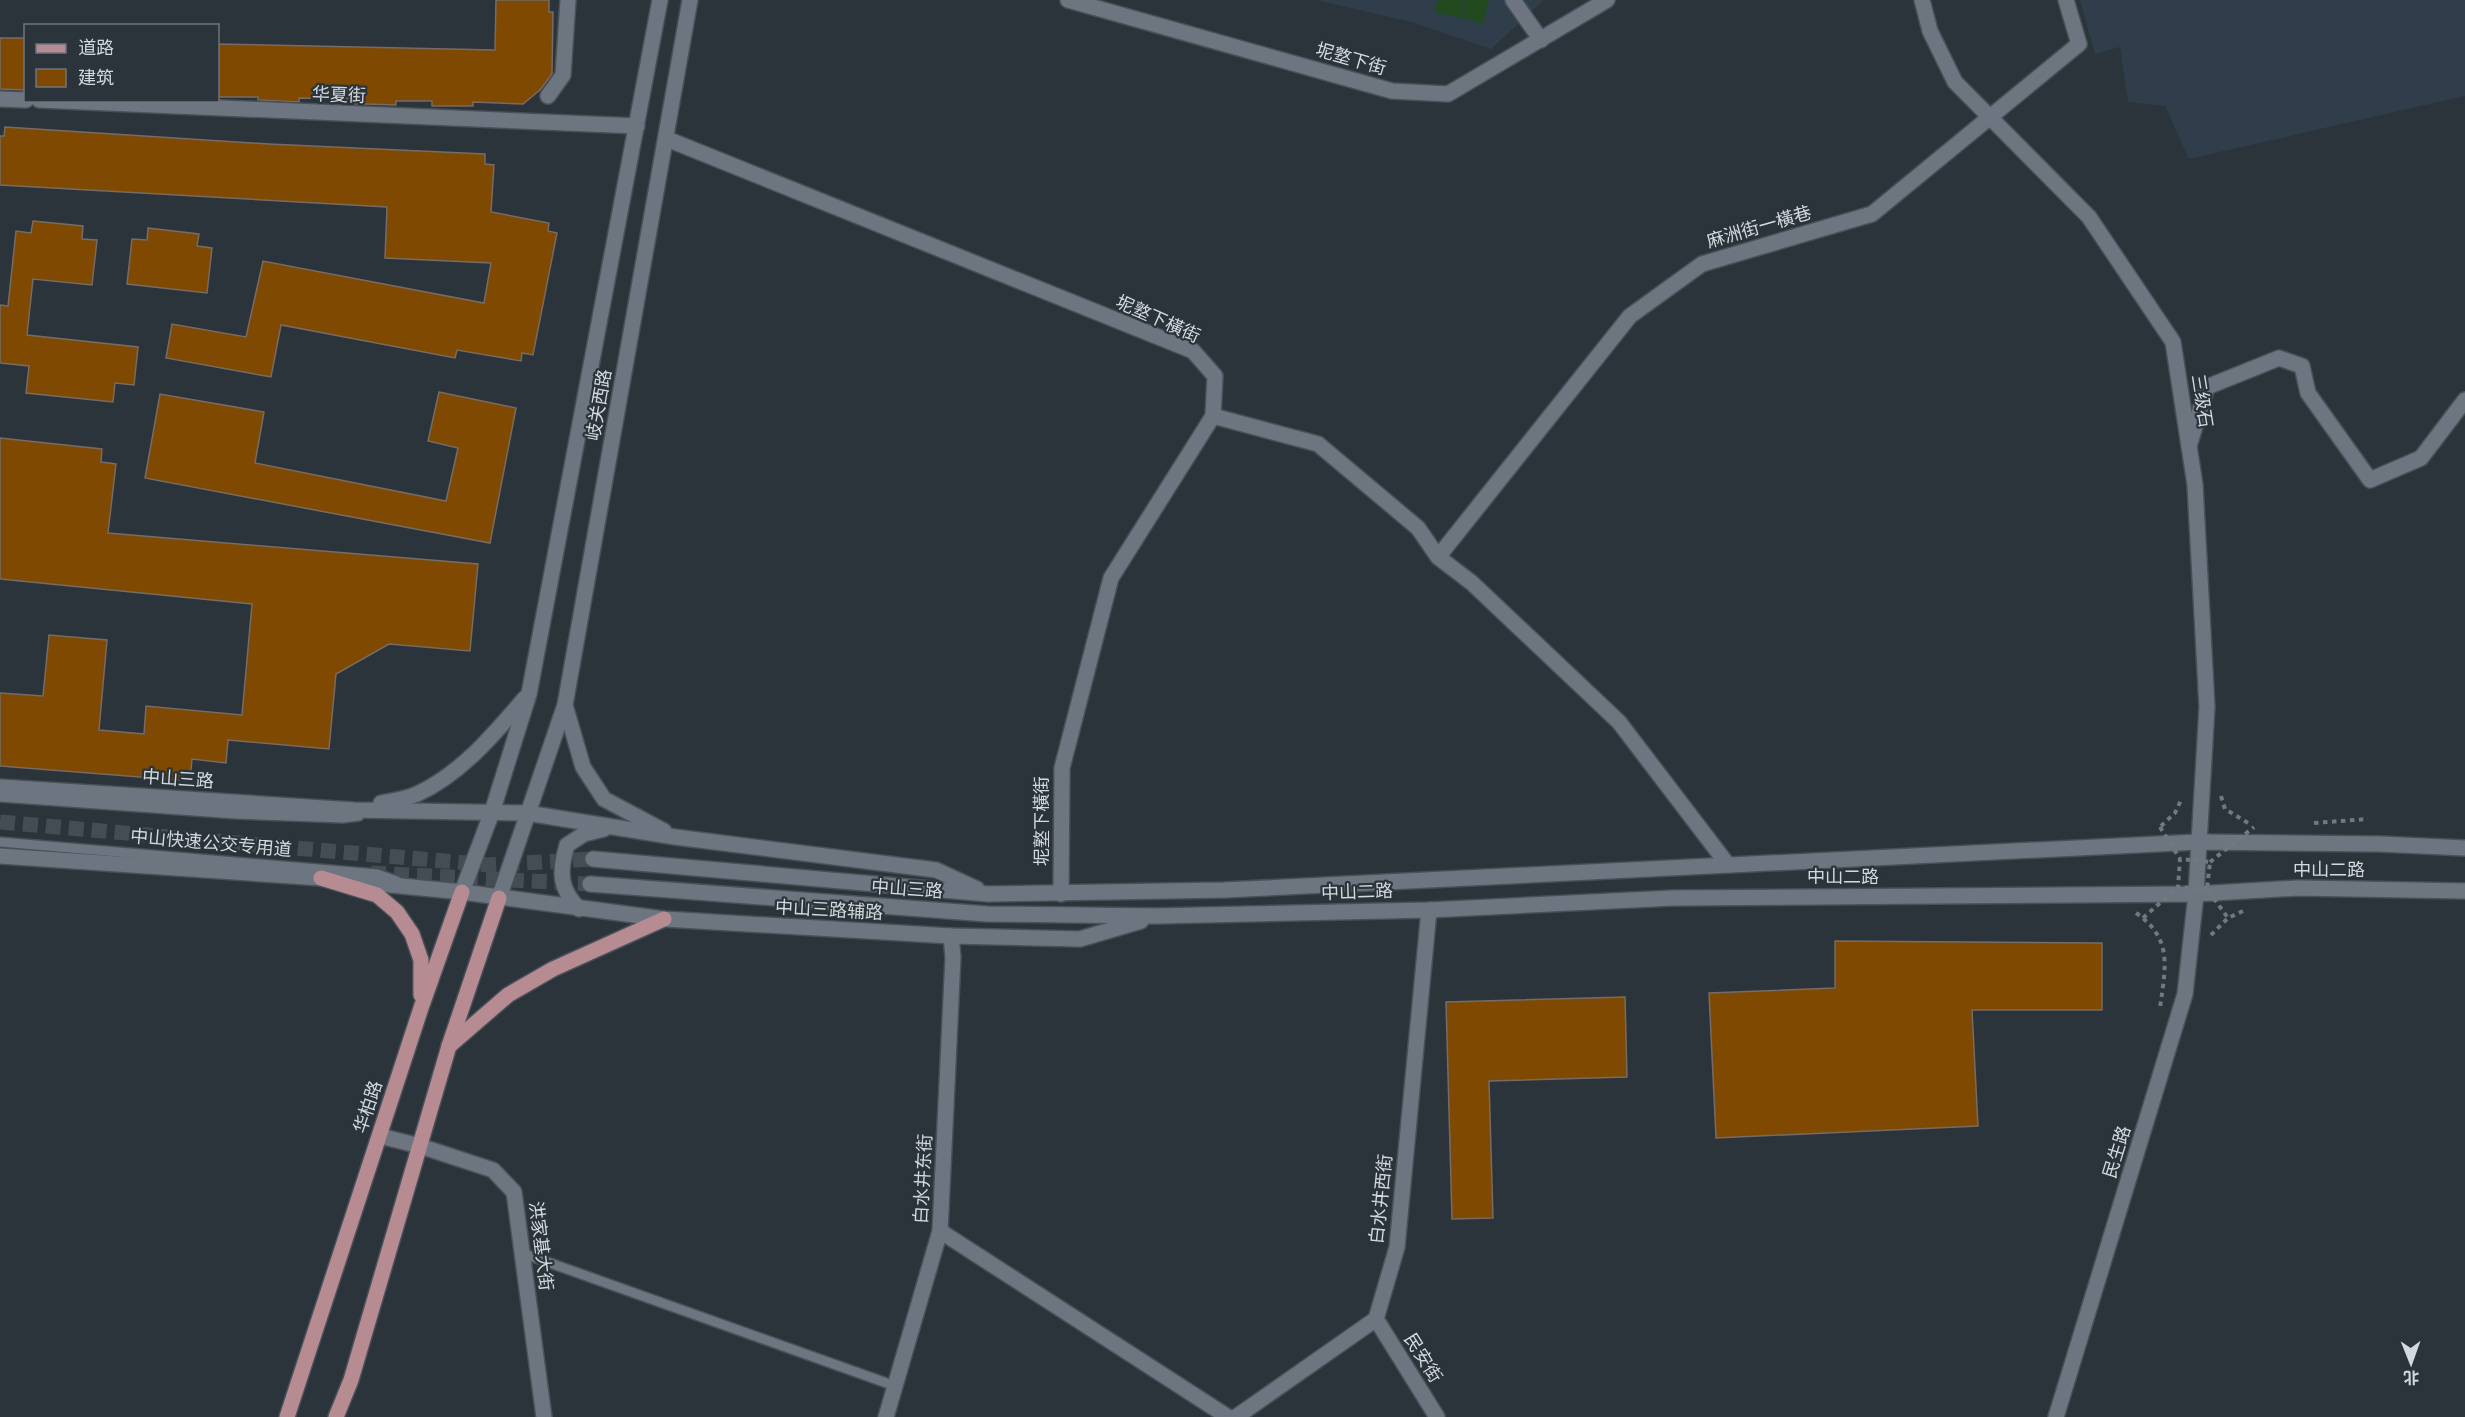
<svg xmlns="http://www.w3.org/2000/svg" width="2465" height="1417" font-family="Merriweather,'Noto Sans SC',serif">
<rect width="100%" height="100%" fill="#2b333b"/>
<g fill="#303d4a">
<polygon points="1316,0 1544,0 1491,49 1411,22"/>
<polygon points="2080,0 2465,0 2465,96 2189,159 2165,106 2128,102 2120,47 2095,54"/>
</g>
<g fill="#214b1f">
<polygon points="1438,0 1465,0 1460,18 1434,12"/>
<polygon points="1466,0 1489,0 1483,24 1462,18"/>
</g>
<g fill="#7f4902" stroke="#766c63" stroke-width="1.5">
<polygon points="496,0 549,0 549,12 553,12 552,74 540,90 523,104 473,102 473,106 432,106 432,101 396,101 396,105 367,104 355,104 355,99 299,98 299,102 258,100 258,97 218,97 218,44 495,50"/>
<polygon points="0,38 26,38 26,90 0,89"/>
<polygon points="5,127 269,144 485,154 485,164 494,165 491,212 549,223 548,231 557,233 533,355 522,353 521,361 457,350 455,358 281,325 271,377 166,358 172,324 246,337 263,261 484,303 491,263 385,258 387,207 0,185 0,136 4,136"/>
<polygon points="33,221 83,226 82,239 97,240 92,285 33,279 27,335 138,347 134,385 115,383 113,402 26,393 29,366 0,363 0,305 8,306 16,231 31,233"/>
<polygon points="148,228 199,234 197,246 212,248 207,293 127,284 132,239 147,240"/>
<polygon points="439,392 516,408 490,543 145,478 160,394 264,412 255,463 446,501 458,448 428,441"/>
<polygon points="0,438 102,449 101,462 116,464 108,533 478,564 470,651 389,644 336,674 329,749 228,740 226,763 192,759 190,781 0,766 0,693 43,696 49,635 107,640 99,730 144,734 146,706 242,715 252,604 0,579"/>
<polygon points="1835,941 2102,943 2102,1010 1972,1010 1978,1126 1716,1138 1709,993 1835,988"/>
<polygon points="1625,997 1627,1077 1489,1081 1493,1218 1452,1219 1446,1002"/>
</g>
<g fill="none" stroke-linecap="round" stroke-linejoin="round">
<g stroke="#444c54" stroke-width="15" stroke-dasharray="15 8" stroke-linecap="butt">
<polyline points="0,822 489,865 593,859"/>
<polyline points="371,873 590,884"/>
</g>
<defs>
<g id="service">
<polyline points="0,797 236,814 343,818 359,816"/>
<polyline points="0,842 377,874 397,881"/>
<polyline points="522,1253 895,1386"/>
</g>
<g id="minor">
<polyline points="1068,0 1392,91 1448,94 1607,0"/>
<polyline points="1513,0 1541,40"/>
<polyline points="548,96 563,75 568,0"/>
<polyline points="0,99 26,100"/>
<polyline points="39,100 637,126"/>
<polyline points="667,139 1193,351 1215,376 1213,416 1111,578 1062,768 1061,894"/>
<polyline points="1213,416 1318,444 1418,528 1438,557 1472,583 1619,722 1728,865"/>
<polyline points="2189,446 2207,387 2279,358 2302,366 2308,393 2370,480 2421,458 2465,400"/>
<polyline points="1438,557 1630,316 1702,264 1872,214 2079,44 2066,0"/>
<polyline points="380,1136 420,1146 493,1170 514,1192 544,1417"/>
<polyline points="940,1231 1228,1417"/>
<polyline points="1376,1319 1437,1417"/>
<polyline points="886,1417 940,1231 953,957 951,936"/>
<polyline points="1236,1417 1376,1319 1397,1247 1429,910"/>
</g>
<polyline id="tertiary" points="1922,0 1930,31 1955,82 2089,217 2173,342 2195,485 2207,707 2196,894 2185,994 2056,1417"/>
<g id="secondary">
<polyline points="565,705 583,767 604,799 664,831"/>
<polyline points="0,787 354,810 527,813 675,837 936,870 977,889"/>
<path d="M381 803C392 801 406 799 417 794 461 774 494 734 525 698"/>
<polyline points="0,856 321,878 462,892 664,919 951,936 1080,939 1141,921"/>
<polyline points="593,859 988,894 1224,890 2198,842 2380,844 2465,848"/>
<polyline points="590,884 987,914 1155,916 1429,910 1673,898 2196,894 2298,888 2465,891"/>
<polyline points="462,892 492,812 529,694 660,0"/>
<polyline points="499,898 565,705 690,0"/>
<path d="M579 909C559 888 559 872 567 845L584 834 604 829"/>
</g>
<g id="primary">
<polyline points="321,878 377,895 397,912 412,934 421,960 421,995"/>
<polyline points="449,1046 508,995 553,969 664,919"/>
<polyline points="287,1417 421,1008 462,892"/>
<polyline points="336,1417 351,1380 449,1046 499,898"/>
</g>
</defs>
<use href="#service" stroke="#4a5057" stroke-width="12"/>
<use href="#minor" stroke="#4a5057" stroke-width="18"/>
<use href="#tertiary" stroke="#4a5057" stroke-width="18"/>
<use href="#secondary" stroke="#4a5057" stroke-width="18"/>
<use href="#primary" stroke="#4a5057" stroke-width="18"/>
<g stroke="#71787f" stroke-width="4" stroke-dasharray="4.5 4.5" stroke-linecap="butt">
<polyline points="2221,796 2225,809 2248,823"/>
<polyline points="2314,823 2368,819"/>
<polyline points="2161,826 2175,813 2182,798"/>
<path d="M2136 913C2174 939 2165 969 2160 1008"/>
<polyline points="2211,935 2228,918 2243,911"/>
</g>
<use href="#service" stroke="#6d7680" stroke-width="9"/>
<use href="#minor" stroke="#6d7680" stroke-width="15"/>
<use href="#tertiary" stroke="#6d7680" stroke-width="15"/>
<use href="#secondary" stroke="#6d7680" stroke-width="15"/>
<use href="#primary" stroke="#b68b92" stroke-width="15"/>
<g stroke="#71787f" stroke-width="4" stroke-dasharray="4.5 4.5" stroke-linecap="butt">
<polyline points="2160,827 2180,859"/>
<polyline points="2210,862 2254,827"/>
<polyline points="2207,889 2178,887 2180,859 2210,862 2207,889 2228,918"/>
<polyline points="2143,918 2178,887"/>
</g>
</g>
<g text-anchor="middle" stroke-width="4.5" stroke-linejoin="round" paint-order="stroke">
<g font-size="18" fill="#d4d9df" stroke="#2b333b">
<text transform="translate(1351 59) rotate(16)" y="6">坭墪下街</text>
<text transform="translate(339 95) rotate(2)" y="6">华夏街</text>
<text transform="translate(1759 227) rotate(-16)" y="6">麻洲街一橫巷</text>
<text transform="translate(1158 319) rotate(24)" y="6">坭墪下橫街</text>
<text transform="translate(2202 401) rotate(81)" y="6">三级石</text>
<text transform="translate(599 405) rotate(-80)" y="6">岐关西路</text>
<text transform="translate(178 779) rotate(4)" y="6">中山三路</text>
<text transform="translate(1042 821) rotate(-90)" y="6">坭墪下橫街</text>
<text transform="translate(211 843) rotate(5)" y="6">中山快速公交专用道</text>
<text x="2329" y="876">中山二路</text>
<text x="1843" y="883">中山二路</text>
<text transform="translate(907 889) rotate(4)" y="6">中山三路</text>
<text transform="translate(1357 892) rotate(-2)" y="6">中山二路</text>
<text transform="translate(829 910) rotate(3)" y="6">中山三路辅路</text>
<text transform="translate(368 1107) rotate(-72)" y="6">华柏路</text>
<text transform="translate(2117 1152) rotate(-73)" y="6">民生路</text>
<text transform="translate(923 1179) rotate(-87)" y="6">白水井东街</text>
<text transform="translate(1381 1199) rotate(-84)" y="6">白水井西街</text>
<text transform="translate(541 1246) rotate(83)" y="6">洪家基大街</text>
<text transform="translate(1423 1358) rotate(58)" y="6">民安街</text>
</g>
</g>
<rect x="24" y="24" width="195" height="78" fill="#2b333b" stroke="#6f757d" stroke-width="1.5"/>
<rect x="36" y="44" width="30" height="9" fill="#b68b92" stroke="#6f757d" stroke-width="1.5"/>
<text x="78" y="54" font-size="18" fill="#d4d9df">道路</text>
<rect x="36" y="69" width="30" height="18" fill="#7f4902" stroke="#6f757d" stroke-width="1.5"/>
<text x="78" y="84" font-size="18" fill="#d4d9df">建筑</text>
<g transform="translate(2411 1363) rotate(179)" stroke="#2b333b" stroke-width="4.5" paint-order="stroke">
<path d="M0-4.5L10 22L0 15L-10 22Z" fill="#d4d9df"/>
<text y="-9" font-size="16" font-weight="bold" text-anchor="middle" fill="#d4d9df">北</text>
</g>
</svg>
